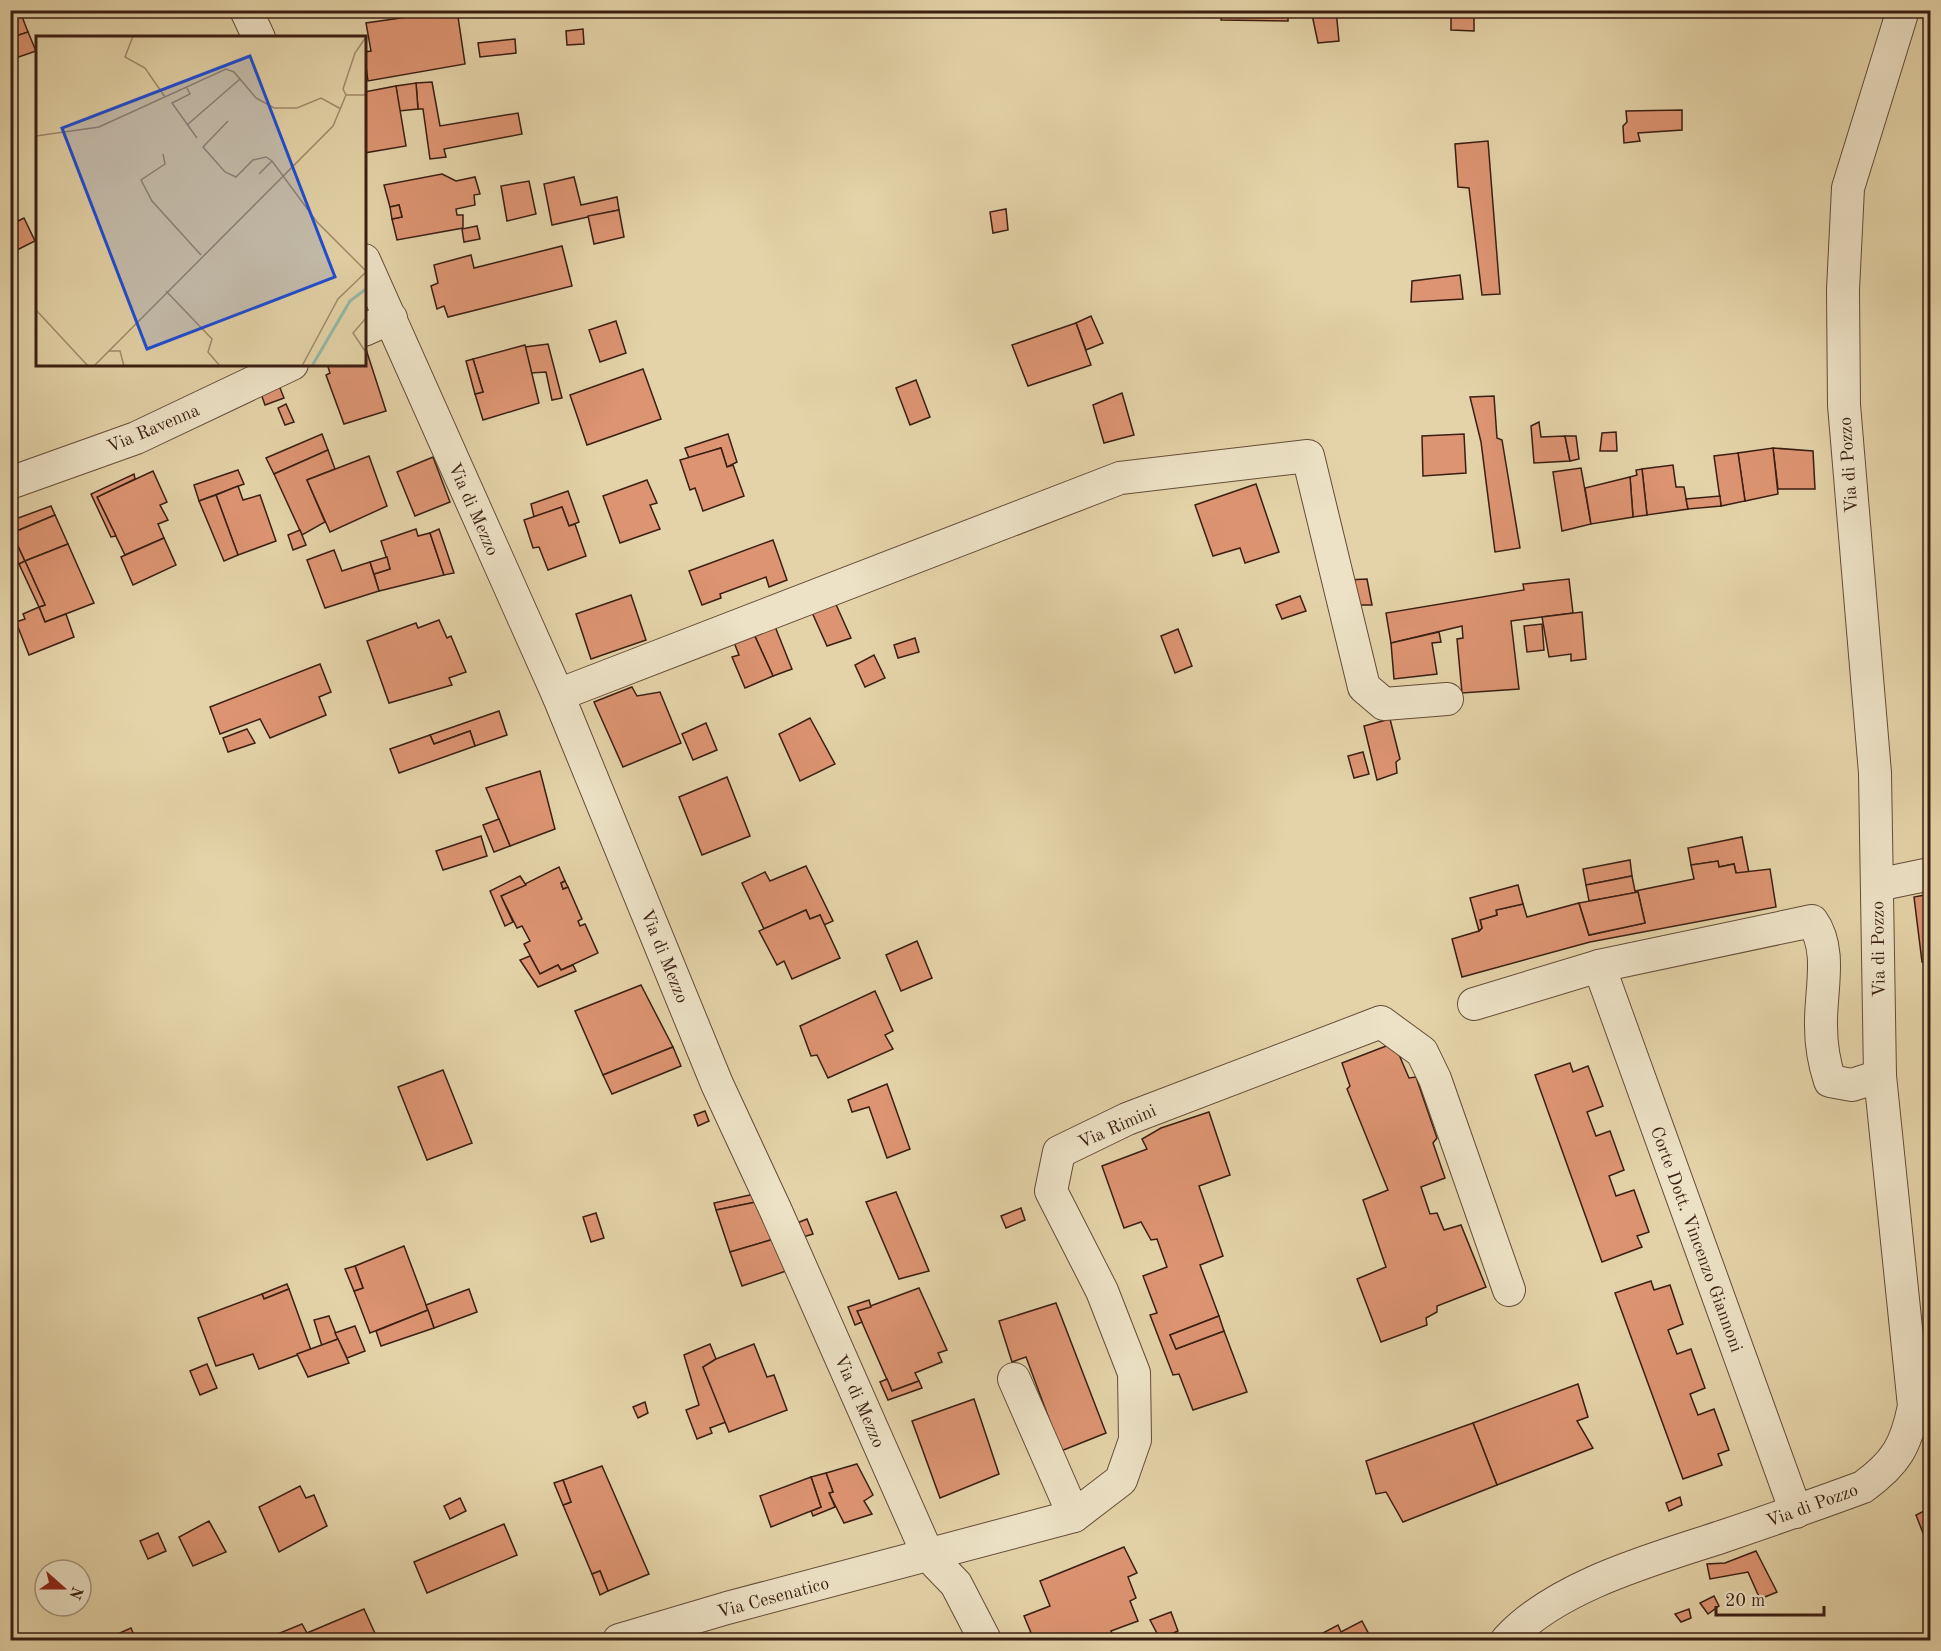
<svg xmlns="http://www.w3.org/2000/svg" width="1941" height="1651" font-family="'Old Standard TT',serif">
<rect width="100%" height="100%" fill="#e4d3a8"/>
<filter id="stains"><feTurbulence type="fractalNoise" baseFrequency=".00333" numOctaves="4"/><feColorMatrix values="0 0 0 0 .2 0 0 0 0 .09 0 0 0 0 .02 0 0 0 .5 -.17"/></filter>
<radialGradient id="worn" r=".72"><stop offset=".6" stop-color="#630" stop-opacity="0"/><stop offset="1" stop-color="#630" stop-opacity=".3"/></radialGradient>
<g fill="#dd9472" stroke="#3a1f12" stroke-width="1.5">
<polygon points="10,10 34,10 21,14 28,32 10,38"/>
<polygon points="457,10 465,64 368,81 364,52 371,51 366,23"/>
<polygon points="1222,10 1288,10 1288,21 1221,20"/>
<polygon points="1311,10 1336,10 1339,41 1318,43"/>
<polygon points="1459,10 1483,10 1483,16 1474,17 1474,31 1451,30 1451,15 1460,15"/>
<polygon points="583,29 584,44 567,45 566,31"/>
<polygon points="28,32 36,51 10,60 10,38"/>
<polygon points="515,39 516,53 480,57 478,43"/>
<polygon points="432,82 440,126 518,113 522,134 444,149 446,157 430,159 423,109 418,109 416,83"/>
<polygon points="416,83 418,109 399,111 396,86"/>
<polygon points="396,86 406,146 364,153 364,92"/>
<polygon points="1682,110 1682,130 1638,133 1640,141 1624,143 1623,126 1627,122 1626,111"/>
<polygon points="1488,141 1500,294 1482,295 1469,188 1458,187 1455,144"/>
<polygon points="442,174 456,181 475,177 480,194 474,195 475,205 456,209 457,215 463,215 463,228 397,240 392,219 402,217 399,205 390,207 384,185"/>
<polygon points="574,177 581,205 617,197 619,210 552,225 544,184"/>
<polygon points="529,181 536,214 507,221 501,186"/>
<polygon points="399,205 402,217 392,219 390,207"/>
<polygon points="1006,209 1008,230 993,233 990,212"/>
<polygon points="619,210 624,237 594,244 588,216"/>
<polygon points="24,218 35,241 13,252 10,225"/>
<polygon points="477,226 480,239 464,242 462,229"/>
<polygon points="562,246 572,286 448,317 444,306 437,309 431,286 438,283 434,265 471,255 474,268"/>
<polygon points="1460,275 1463,299 1411,302 1412,281"/>
<polygon points="1091,316 1103,343 1086,350 1076,323"/>
<polygon points="616,321 626,353 600,362 589,330"/>
<polygon points="1076,323 1091,365 1028,386 1012,345"/>
<polygon points="364,343 386,411 344,424 326,375 330,373 327,364 364,364"/>
<polygon points="548,344 562,398 552,400 546,372 531,373 525,347"/>
<polygon points="525,345 539,403 483,420 475,394 483,392 473,359"/>
<polygon points="473,359 483,392 475,394 466,361"/>
<polygon points="643,369 661,419 587,445 570,395"/>
<polygon points="916,380 930,417 910,425 896,388"/>
<polygon points="278,383 284,398 265,405 260,391"/>
<polygon points="1122,393 1134,435 1104,443 1093,405"/>
<polygon points="1494,396 1497,438 1502,440 1520,548 1495,552 1481,442 1470,397"/>
<polygon points="286,404 294,422 285,425 278,408"/>
<polygon points="1539,422 1541,437 1565,436 1570,461 1534,463 1531,426"/>
<polygon points="1616,432 1617,451 1600,451 1602,433"/>
<polygon points="322,434 328,450 274,474 266,458"/>
<polygon points="728,434 737,462 727,467 721,448 689,458 685,448"/>
<polygon points="1464,434 1466,473 1423,476 1422,436"/>
<polygon points="1565,436 1576,436 1579,459 1570,461"/>
<polygon points="721,448 727,467 733,465 744,496 703,511 695,488 690,490 680,460"/>
<polygon points="1773,448 1813,451 1815,489 1778,489"/>
<polygon points="1773,448 1778,494 1745,501 1738,453"/>
<polygon points="328,450 335,469 307,480 325,522 302,535 274,474"/>
<polygon points="1738,453 1745,501 1721,506 1714,456"/>
<polygon points="369,456 387,506 330,532 307,480"/>
<polygon points="433,457 450,502 415,516 397,472"/>
<polygon points="1673,465 1676,487 1684,487 1688,509 1647,515 1642,469"/>
<polygon points="1581,468 1591,524 1562,531 1553,472"/>
<polygon points="1642,469 1647,515 1633,517 1630,477 1637,475 1636,470"/>
<polygon points="238,470 244,484 199,501 194,485"/>
<polygon points="153,471 167,502 160,505 168,520 158,524 164,538 125,555 97,497"/>
<polygon points="134,474 135,479 97,497 116,536 111,537 91,494"/>
<polygon points="1630,477 1633,517 1591,524 1585,488"/>
<polygon points="647,480 657,503 650,505 660,529 620,543 603,496"/>
<polygon points="1256,484 1279,552 1245,563 1240,548 1213,556 1195,505"/>
<polygon points="238,486 243,500 260,495 276,541 238,555 216,495"/>
<polygon points="568,491 579,522 569,526 562,507 534,517 531,504"/>
<polygon points="216,495 238,555 224,561 199,501"/>
<polygon points="1720,496 1721,506 1688,509 1686,499"/>
<polygon points="51,506 55,515 12,533 25,561 19,564 10,547 10,521"/>
<polygon points="562,507 569,526 575,524 586,556 548,570 539,547 533,548 524,520"/>
<polygon points="55,515 68,544 25,561 12,533"/>
<polygon points="416,529 418,536 430,533 444,575 379,591 374,574 390,569 381,541"/>
<polygon points="439,529 454,573 444,575 430,533"/>
<polygon points="300,530 306,545 293,550 288,535"/>
<polygon points="164,538 176,565 133,585 121,557"/>
<polygon points="773,540 787,580 769,587 766,577 720,594 721,598 702,605 689,571"/>
<polygon points="68,544 94,603 45,622 39,607 45,605 25,561"/>
<polygon points="334,550 342,571 370,562 379,591 325,608 307,560"/>
<polygon points="387,557 390,569 374,574 370,562"/>
<polygon points="25,561 45,605 39,607 19,564"/>
<polygon points="1367,579 1372,605 1348,605 1347,580"/>
<polygon points="1569,579 1573,613 1511,621 1519,689 1462,693 1457,639 1463,638 1462,626 1391,643 1386,613 1524,590 1523,584"/>
<polygon points="631,595 646,640 591,659 576,614"/>
<polygon points="1300,596 1306,611 1282,619 1276,605"/>
<polygon points="834,600 851,638 827,646 810,608"/>
<polygon points="39,607 45,622 66,614 74,637 29,655 16,622 25,619 23,614"/>
<polygon points="1582,612 1586,659 1571,661 1571,654 1549,657 1542,617"/>
<polygon points="439,620 447,638 451,636 466,672 449,678 452,685 389,703 367,641 416,623 418,628"/>
<polygon points="774,624 792,669 773,676 753,632"/>
<polygon points="1542,624 1544,650 1527,652 1524,626"/>
<polygon points="1178,629 1192,666 1175,673 1161,636"/>
<polygon points="753,632 773,676 745,688 732,657 739,655 733,640"/>
<polygon points="1439,632 1441,642 1432,643 1437,674 1394,679 1391,643"/>
<polygon points="915,638 919,652 898,658 894,645"/>
<polygon points="874,655 885,678 865,687 855,665"/>
<polygon points="320,664 331,692 319,697 326,715 270,738 260,719 220,734 210,707"/>
<polygon points="632,687 637,696 660,692 681,743 623,767 594,702"/>
<polygon points="499,711 507,735 475,746 470,731 434,744 430,735"/>
<polygon points="810,718 835,764 800,781 779,734"/>
<polygon points="1390,719 1400,759 1396,762 1397,773 1377,780 1364,726"/>
<polygon points="706,723 717,750 693,760 682,734"/>
<polygon points="247,729 255,743 228,752 223,738"/>
<polygon points="470,731 475,746 399,773 390,749 430,735 434,744"/>
<polygon points="1363,752 1369,774 1354,778 1348,756"/>
<polygon points="540,771 555,829 510,846 486,788"/>
<polygon points="727,777 750,836 702,855 679,797"/>
<polygon points="499,819 510,846 494,852 483,825"/>
<polygon points="481,836 487,856 443,870 436,851"/>
<polygon points="1742,837 1749,873 1736,873 1734,864 1719,867 1718,861 1691,865 1688,848"/>
<polygon points="1630,860 1632,876 1586,885 1583,869"/>
<polygon points="1718,861 1719,867 1734,864 1736,873 1770,869 1776,907 1590,942 1462,977 1452,939 1479,931 1482,928 1480,920 1497,915 1496,910 1523,904 1527,917 1579,903 1589,935 1645,923 1638,892 1589,901 1586,885 1632,876 1635,891 1694,879 1691,865"/>
<polygon points="806,866 833,921 824,925 820,915 810,919 806,910 764,929 742,883 765,872 770,881"/>
<polygon points="559,867 565,881 561,883 563,889 568,887 582,919 578,921 580,926 585,924 598,953 561,970 558,965 540,974 524,944 530,941 522,926 517,928 501,896"/>
<polygon points="520,876 526,885 501,896 513,922 505,926 490,891"/>
<polygon points="565,881 568,887 563,889 561,883"/>
<polygon points="1518,885 1523,904 1496,910 1497,915 1480,920 1482,928 1479,931 1470,898"/>
<polygon points="1638,892 1645,923 1589,935 1579,903"/>
<polygon points="1930,894 1930,961 1922,962 1914,897"/>
<polygon points="806,910 810,919 820,915 840,958 792,979 784,961 777,965 759,931"/>
<polygon points="917,941 932,978 901,991 886,955"/>
<polygon points="530,956 540,974 558,965 561,970 573,965 576,971 538,987 520,960"/>
<polygon points="641,985 673,1047 603,1075 575,1011"/>
<polygon points="875,991 893,1031 885,1035 893,1049 828,1078 817,1055 811,1056 800,1026"/>
<polygon points="1394,1043 1409,1078 1416,1077 1437,1138 1433,1143 1445,1178 1421,1187 1430,1214 1437,1213 1444,1230 1461,1225 1486,1287 1437,1306 1437,1312 1426,1318 1427,1325 1381,1342 1357,1279 1386,1267 1363,1200 1388,1190 1347,1089 1350,1086 1342,1063"/>
<polygon points="673,1047 681,1066 612,1094 603,1075"/>
<polygon points="1570,1063 1573,1072 1588,1066 1603,1106 1587,1112 1596,1136 1610,1131 1624,1170 1609,1176 1616,1196 1634,1190 1649,1232 1637,1236 1642,1247 1602,1262 1535,1075"/>
<polygon points="443,1070 472,1143 427,1160 398,1087"/>
<polygon points="887,1084 910,1149 887,1158 869,1107 852,1112 848,1100"/>
<polygon points="705,1111 709,1121 698,1126 694,1115"/>
<polygon points="1209,1112 1230,1175 1199,1186 1223,1256 1200,1265 1219,1316 1170,1335 1176,1349 1224,1331 1247,1392 1193,1410 1179,1374 1173,1375 1150,1315 1157,1313 1143,1276 1167,1267 1157,1239 1151,1240 1141,1222 1124,1228 1102,1166 1147,1149 1142,1139 1161,1128"/>
<polygon points="896,1192 929,1271 899,1279 866,1202"/>
<polygon points="759,1193 761,1201 716,1210 714,1203"/>
<polygon points="761,1201 774,1239 730,1252 716,1210"/>
<polygon points="1021,1208 1025,1220 1006,1228 1001,1216"/>
<polygon points="596,1213 604,1238 591,1242 583,1217"/>
<polygon points="807,1219 813,1234 803,1237 797,1223"/>
<polygon points="774,1239 786,1271 742,1286 730,1252"/>
<polygon points="404,1246 428,1310 370,1333 354,1291 363,1288 355,1266"/>
<polygon points="355,1266 363,1288 354,1291 345,1269"/>
<polygon points="1651,1281 1654,1290 1670,1285 1683,1324 1668,1330 1677,1354 1691,1349 1705,1388 1690,1394 1698,1415 1714,1409 1729,1450 1718,1454 1722,1465 1683,1479 1615,1293"/>
<polygon points="287,1284 289,1289 264,1299 262,1294"/>
<polygon points="919,1288 947,1350 938,1353 942,1362 915,1373 919,1381 892,1391 857,1311"/>
<polygon points="289,1289 311,1350 259,1369 253,1354 216,1366 198,1318 262,1294 264,1299"/>
<polygon points="469,1289 477,1312 434,1328 426,1305"/>
<polygon points="869,1300 871,1307 857,1311 862,1322 855,1325 848,1307"/>
<polygon points="1056,1303 1106,1433 1061,1451 1026,1357 1012,1362 999,1321"/>
<polygon points="428,1310 434,1328 381,1346 376,1331"/>
<polygon points="329,1316 338,1339 322,1346 314,1320"/>
<polygon points="1219,1316 1224,1331 1176,1349 1170,1335"/>
<polygon points="355,1326 365,1351 347,1358 335,1333"/>
<polygon points="338,1339 349,1363 308,1377 297,1354"/>
<polygon points="710,1344 716,1359 703,1367 726,1422 710,1428 712,1433 697,1439 686,1410 699,1405 684,1355"/>
<polygon points="754,1344 767,1377 774,1375 787,1410 729,1432 703,1367 716,1359"/>
<polygon points="207,1364 217,1388 200,1395 190,1371"/>
<polygon points="887,1379 892,1391 919,1381 922,1388 888,1400 880,1382"/>
<polygon points="1578,1384 1588,1417 1577,1421 1593,1448 1497,1485 1473,1423"/>
<polygon points="974,1399 999,1474 940,1498 912,1421"/>
<polygon points="645,1402 648,1413 638,1418 633,1407"/>
<polygon points="1473,1423 1497,1485 1403,1522 1386,1492 1376,1494 1366,1461"/>
<polygon points="857,1464 873,1495 864,1501 872,1514 844,1523 829,1493 833,1492 826,1473"/>
<polygon points="602,1466 649,1574 608,1591 600,1571 592,1574 563,1505 571,1502 563,1480"/>
<polygon points="826,1473 833,1492 829,1493 835,1507 813,1516 811,1511 821,1507 811,1477"/>
<polygon points="811,1477 821,1507 771,1527 760,1496"/>
<polygon points="563,1480 571,1502 563,1505 554,1483"/>
<polygon points="300,1486 306,1498 314,1495 327,1526 279,1552 259,1507"/>
<polygon points="1680,1497 1682,1505 1669,1511 1666,1503"/>
<polygon points="460,1498 466,1511 450,1519 444,1506"/>
<polygon points="1930,1508 1930,1551 1916,1515"/>
<polygon points="209,1521 226,1552 193,1566 179,1537"/>
<polygon points="504,1524 517,1555 427,1593 414,1562"/>
<polygon points="158,1533 166,1551 148,1559 140,1541"/>
<polygon points="1124,1547 1137,1573 1128,1577 1136,1598 1130,1601 1138,1621 1111,1631 1115,1640 1034,1640 1024,1616 1050,1606 1040,1581"/>
<polygon points="1756,1551 1777,1592 1760,1599 1748,1572 1710,1579 1707,1564 1725,1563"/>
<polygon points="600,1571 608,1591 600,1595 592,1574"/>
<polygon points="1714,1596 1719,1606 1708,1614 1700,1603"/>
<polygon points="364,1609 378,1640 296,1639 307,1633"/>
<polygon points="1689,1609 1691,1618 1681,1622 1675,1614"/>
<polygon points="1171,1612 1178,1631 1160,1639 1150,1620"/>
<polygon points="1362,1621 1372,1640 1324,1640 1321,1634 1338,1625 1341,1632"/>
<polygon points="302,1624 307,1633 297,1640 272,1640 270,1637"/>
<polygon points="131,1628 136,1640 112,1640 111,1637"/>
</g>
<g fill="none" stroke-linecap="round" stroke-linejoin="round">
<defs>
<g id="minor">
<polyline points="246,10 259,38"/>
<polyline points="364,260 558,695 717,1084 776,1211 928,1555 956,1584 985,1640"/>
<polyline points="364,330 391,318"/>
<polyline points="10,483 136,438 292,364"/>
<polyline points="558,695 1120,478 1308,456 1364,687 1384,704 1447,699"/>
<polyline points="1877,885 1930,874"/>
<polyline points="1599,966 1796,1512"/>
<path d="M1474 1004 1599 966 1812 921C1833 950 1820 992 1821 1026 1821 1044 1824 1063 1830 1081L1852 1085 1880 1076"/>
<polyline points="1014,1379 1074,1516"/>
<polyline points="619,1640 727,1608 1074,1516 1121,1480 1135,1440 1134,1373 1102,1291 1051,1191 1059,1152 1127,1119 1381,1022 1422,1052 1435,1079 1509,1290"/>
<path d="M1507 1640C1557 1585 1655 1559 1724 1536 1771 1520 1817 1504 1863 1487 1896 1463 1906 1446 1914 1406L1880 1076 1875 773 1844 405 1843 290 1848 188 1903 10"/>
</g>
</defs>
<use href="#minor" stroke="#644c38" stroke-width="34"/>
<use href="#minor" stroke="#ede2c6" stroke-width="32"/>
</g>
<g text-anchor="middle" stroke-width="5" stroke-linejoin="round" paint-order="stroke">
<g font-size="18" fill="#3a1f12" stroke="#ede2c6">
<text transform="translate(153 428) rotate(-23)" y="6">Via Ravenna</text>
<text transform="translate(1848 465) rotate(-94)" y="6">Via di Pozzo</text>
<text transform="translate(474 509) rotate(66)" y="6">Via di Mezzo</text>
<text transform="translate(1878 949) rotate(-91)" y="6">Via di Pozzo</text>
<text transform="translate(665 956) rotate(68)" y="6">Via di Mezzo</text>
<text transform="translate(1117 1126) rotate(-24)" y="6">Via Rimini</text>
<text transform="translate(1697 1239) rotate(70)" y="6">Corte Dott. Vincenzo Giannoni</text>
<text transform="translate(860 1401) rotate(66)" y="6">Via di Mezzo</text>
<text transform="translate(1812 1505) rotate(-20)" y="6">Via di Pozzo</text>
<text transform="translate(773 1597) rotate(-15)" y="6">Via Cesenatico</text>
</g>
</g>
<g transform="translate(36 36)">
<rect width="330" height="330" fill="#e4d3a8"/>
<path fill="none" stroke="#95b8a7" stroke-width="3" d="M276 330 314 265 330 253"/>
<path fill="none" stroke="#a08b6c" stroke-width="1.5" d="M97 0 89 21 109 32 129 61M151 52 154 58 136 67 161 102M310 59 307 53 319 17 330 1M310 59H330M192 85 167 111 189 136 200 141 217 124 230 121 236 125 281 186 330 235M151 89 204 43M0 100 63 91 190 33 198 36 220 62 238 72H261L285 62 305 73M127 118 129 128 105 144 116 165 165 219M223 138 236 125M130 255 176 303 172 316 184 330M0 274 52 330M72 315H84L88 330M329 315 317 297 330 282M58 330 297 90 310 59M266 330 302 263 330 236"/>
<path fill="#1d4ed8" fill-opacity="0.15" stroke="#1d4ed8" stroke-width="3" d="M214 20 299 241 111 313 26 92Z"/>
<rect width="330" height="330" fill="none" stroke="#3a1f12" stroke-width="3"/>
</g>
<rect width="1941" height="1651" fill="none" stroke="#e4d3a8" stroke-width="36"/>
<rect x="12" y="12" width="1917" height="1627" fill="none" stroke="#3a1f12" stroke-width="3"/>
<rect x="18" y="18" width="1905" height="1615" fill="none" stroke="#3a1f12" stroke-width="1.5"/>
<g transform="translate(63 1588) rotate(111)"><circle r="28" fill="#ede2c6" stroke="#a5947e" stroke-width="1.5"/>
<path d="M0-4.5L10 22L0 15L-10 22Z" fill="#8f2418"/>
<text y="-9" font-size="16" font-weight="bold" text-anchor="middle" fill="#3a1f12">N</text>
</g>
<path d="M1716 1606v9h108v-9" fill="none" stroke="#3a1f12" stroke-width="3"/>
<text x="1725" y="1606" font-size="18" fill="#3a1f12" stroke="#ede2c6" stroke-width="4.5" paint-order="stroke">20 m</text>
<rect width="100%" height="100%" filter="url(#stains)"/>
<rect width="100%" height="100%" fill="url(#worn)"/>
</svg>
